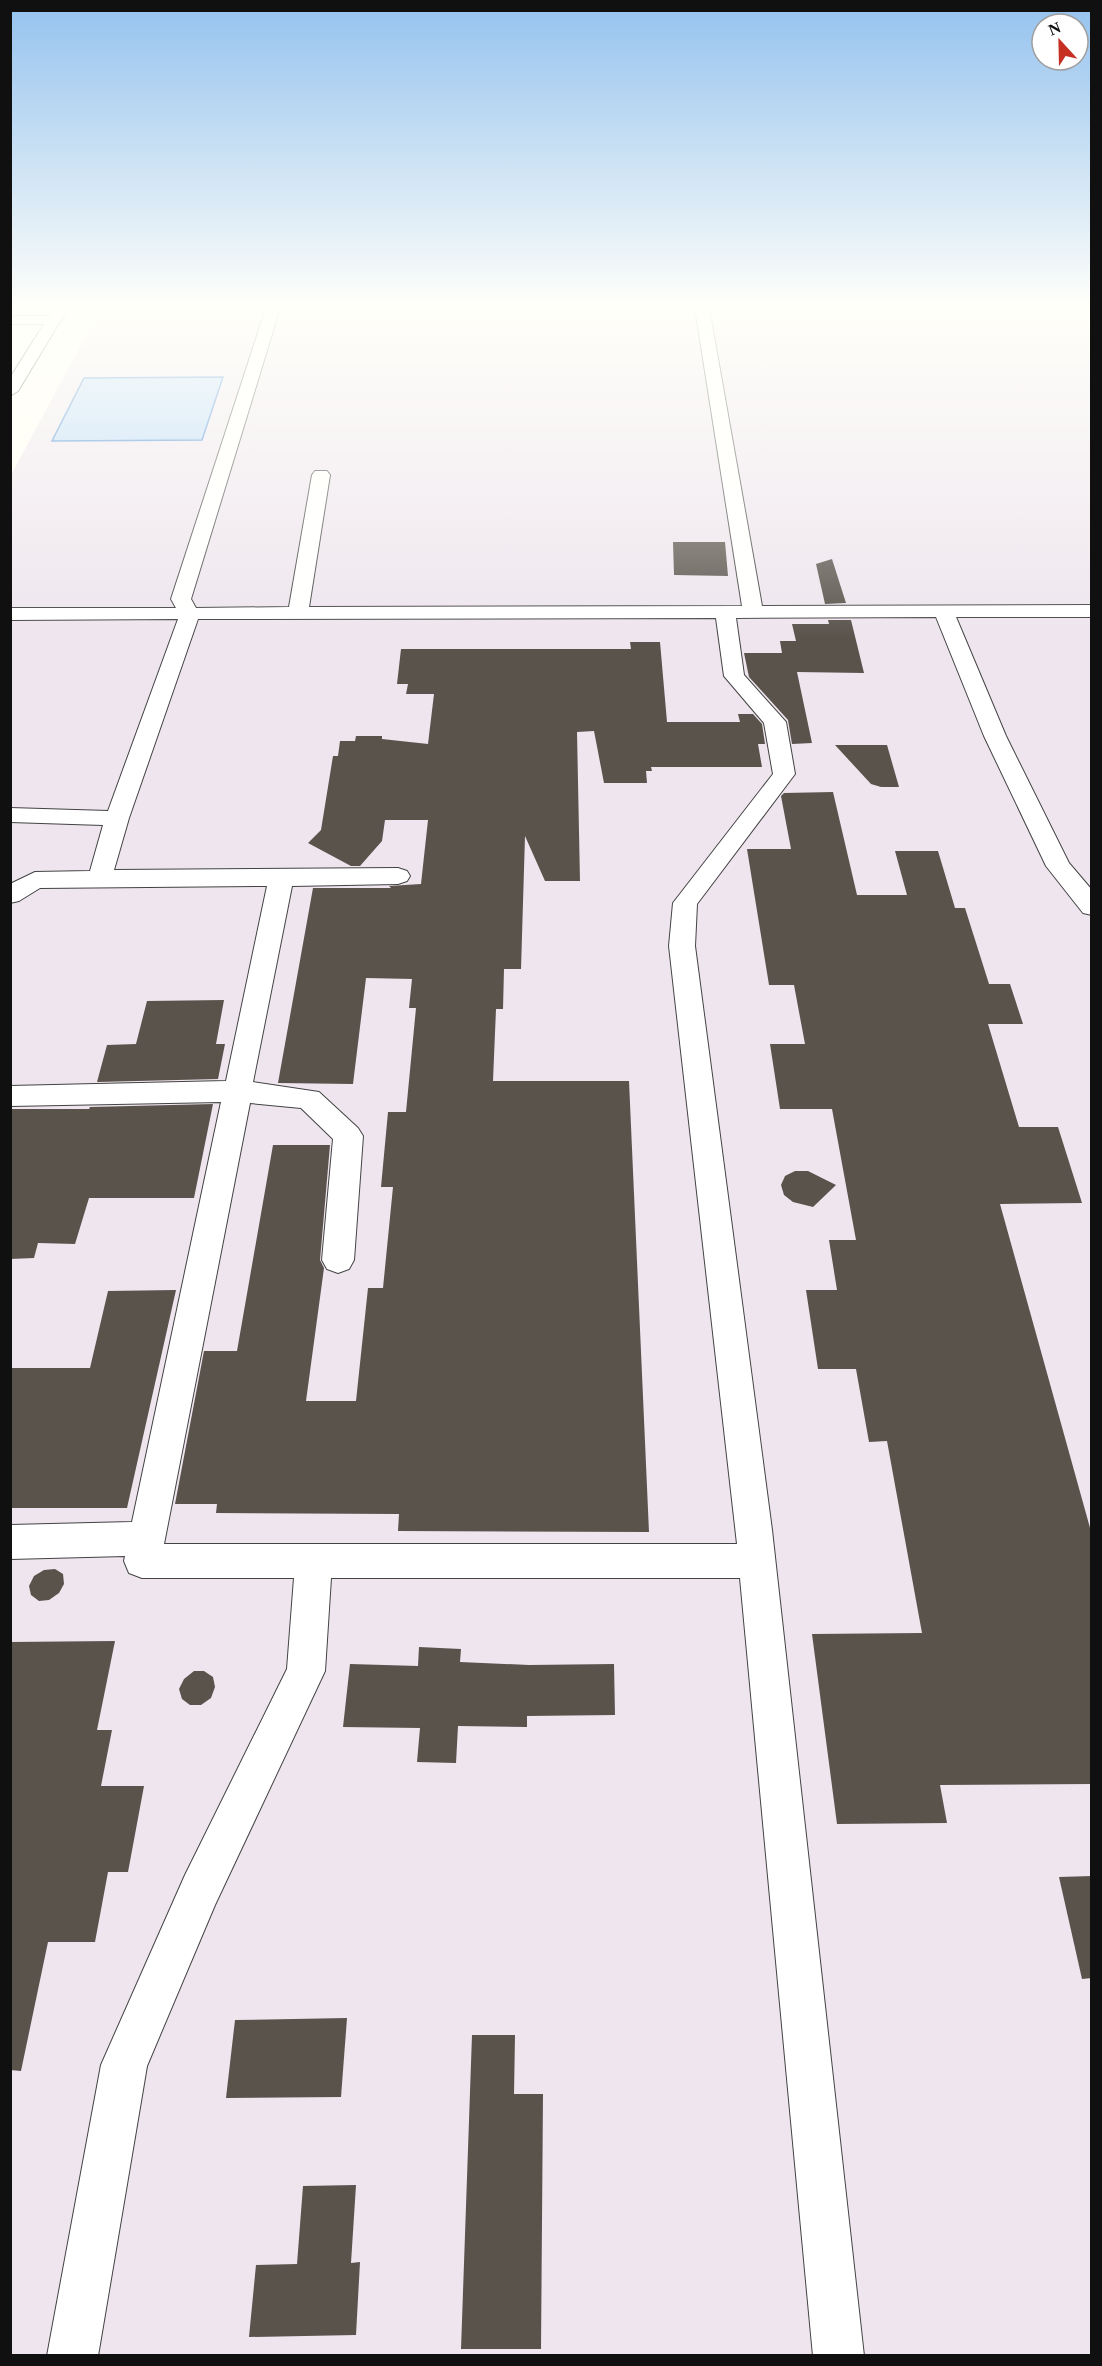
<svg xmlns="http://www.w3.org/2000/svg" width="1102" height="2366" font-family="Georgia,serif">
<rect width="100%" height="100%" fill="#fffef3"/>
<polygon fill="#eee5ee" points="101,308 1091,308 1091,2355 11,2356 11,475"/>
<polygon fill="#b6d7f8" stroke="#3b82d1" stroke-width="1.5" points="223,377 202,440 52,441 84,378"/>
<g fill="#59534c">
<polygon points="673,542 725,542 728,576 674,575"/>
<polygon points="832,559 846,603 825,604 816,564"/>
<polygon points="828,620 851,620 864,673 797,672 812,743 792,744 788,720 749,677 744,653 782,653 780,641 796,641 792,624 829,624"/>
<polygon points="630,642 660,642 667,722 740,722 738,714 753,714 762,724 765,744 758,744 762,767 651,767 652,771 646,771 647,783 604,783 594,731 577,732 580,881 545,881 525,836 521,969 504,969 503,1009 496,1009 493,1081 629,1081 649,1532 398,1531 399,1514 216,1513 217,1504 175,1504 204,1351 237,1351 273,1145 330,1145 320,1260 324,1268 306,1401 356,1401 368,1288 383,1288 393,1187 381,1187 388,1112 406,1112 416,1008 409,1008 412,979 366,978 353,1084 278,1083 313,888 391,888 389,886 421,884 428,820 385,820 382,841 360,866 351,866 308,843 321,830 333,756 338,756 340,741 355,741 356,736 382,736 382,739 428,744 434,694 406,694 408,684 397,684 401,649 631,649"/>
<polygon points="835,745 887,745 899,787 881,787 871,784"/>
<polygon points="833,792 857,895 907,895 895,851 938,851 955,908 965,908 989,984 1010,984 1023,1024 988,1024 1019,1127 1058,1127 1082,1203 1000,1204 1092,1535 1092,1784 940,1785 947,1823 837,1824 812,1634 922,1633 887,1441 869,1442 856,1369 818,1369 806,1290 837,1290 829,1240 856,1240 832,1109 780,1109 770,1044 805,1044 794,985 769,985 747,849 791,849 781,796 784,793"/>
<polygon points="224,1000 216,1044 225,1044 218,1079 97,1082 107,1045 136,1044 147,1001"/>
<polygon points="213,1104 194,1198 89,1198 75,1244 38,1243 34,1258 10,1259 10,1109 89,1109 90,1107"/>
<polygon points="795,1171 808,1171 836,1185 813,1207 793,1202 784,1195 781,1185 785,1176"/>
<polygon points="176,1290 127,1508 10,1508 10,1368 90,1368 108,1291"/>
<polygon points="55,1569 63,1574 64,1584 59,1593 49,1600 39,1601 31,1595 29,1586 34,1576 44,1570"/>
<polygon points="115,1641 97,1730 112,1730 101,1786 144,1786 128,1872 108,1872 95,1942 48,1942 21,2071 10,2070 10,1642"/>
<polygon points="419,1647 461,1649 460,1662 529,1665 614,1664 615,1715 527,1716 527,1727 458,1726 456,1763 417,1762 420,1728 343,1727 350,1664 418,1666"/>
<polygon points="194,1671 204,1671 213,1677 215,1687 211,1698 201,1705 190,1705 182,1699 179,1689 184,1679"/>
<polygon points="1092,1876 1092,1978 1082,1979 1059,1877"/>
<polygon points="347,2018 341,2097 226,2098 235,2020"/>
<polygon points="472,2035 515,2035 514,2094 543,2094 541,2349 461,2349"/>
<polygon points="356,2185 351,2263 360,2262 356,2335 249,2337 256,2265 297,2264 303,2186"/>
</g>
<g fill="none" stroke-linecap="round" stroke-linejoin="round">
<defs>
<g id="minor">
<polygon points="54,308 68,308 18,391 10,396 10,378 44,324 10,324 10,316 49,316"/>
<path d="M266 308H280L191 599 196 608 289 607 312 475 315 471H327L330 475 309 607 742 606 695 308H709L762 606 1092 605V617H956L1006 736 1069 863 1092 890V915L1083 913 1046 866 984 736 936 617 736 618 744 675 786 722 795 774 697 904 695 946 772 1530 864 2356H813L740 1578H331L325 1671 215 1905 147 2066 98 2356H47L101 2065 185 1875 287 1669 294 1578H142L129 1573 124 1561 125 1556 10 1559V1525L132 1522 221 1102 10 1106V1086L226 1081 267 886 40 888 19 901 10 903V884L35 872 90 871 103 825 10 822V808L108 811 178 619 10 620V608H176L171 599ZM716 618 724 676 764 723 773 774 673 903 669 946 737 1544H164L250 1103 301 1108 333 1139 322 1260 327 1269 338 1273 349 1269 354 1260 363 1136 358 1128 319 1092 253 1082 292 886 398 884 407 881 410 876 407 871 398 868 114 870 129 818 198 619Z"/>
</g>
</defs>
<use href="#minor" stroke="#434343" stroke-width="2"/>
<use href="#minor" fill="#fff" fill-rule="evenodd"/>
</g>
<linearGradient id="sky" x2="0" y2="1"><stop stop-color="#94c2ee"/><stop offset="0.48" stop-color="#fffffa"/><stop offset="1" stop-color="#fffffa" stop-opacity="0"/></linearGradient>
<rect width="1102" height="639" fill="url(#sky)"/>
<rect width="1102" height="2366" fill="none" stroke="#101010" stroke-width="24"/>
<g transform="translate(1060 42) rotate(338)"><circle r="28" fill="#ffffff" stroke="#9f9f9f" stroke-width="1.5"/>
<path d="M0-4.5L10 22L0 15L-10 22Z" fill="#c63023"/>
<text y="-9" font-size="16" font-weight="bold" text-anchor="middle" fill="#101010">N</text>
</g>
</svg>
